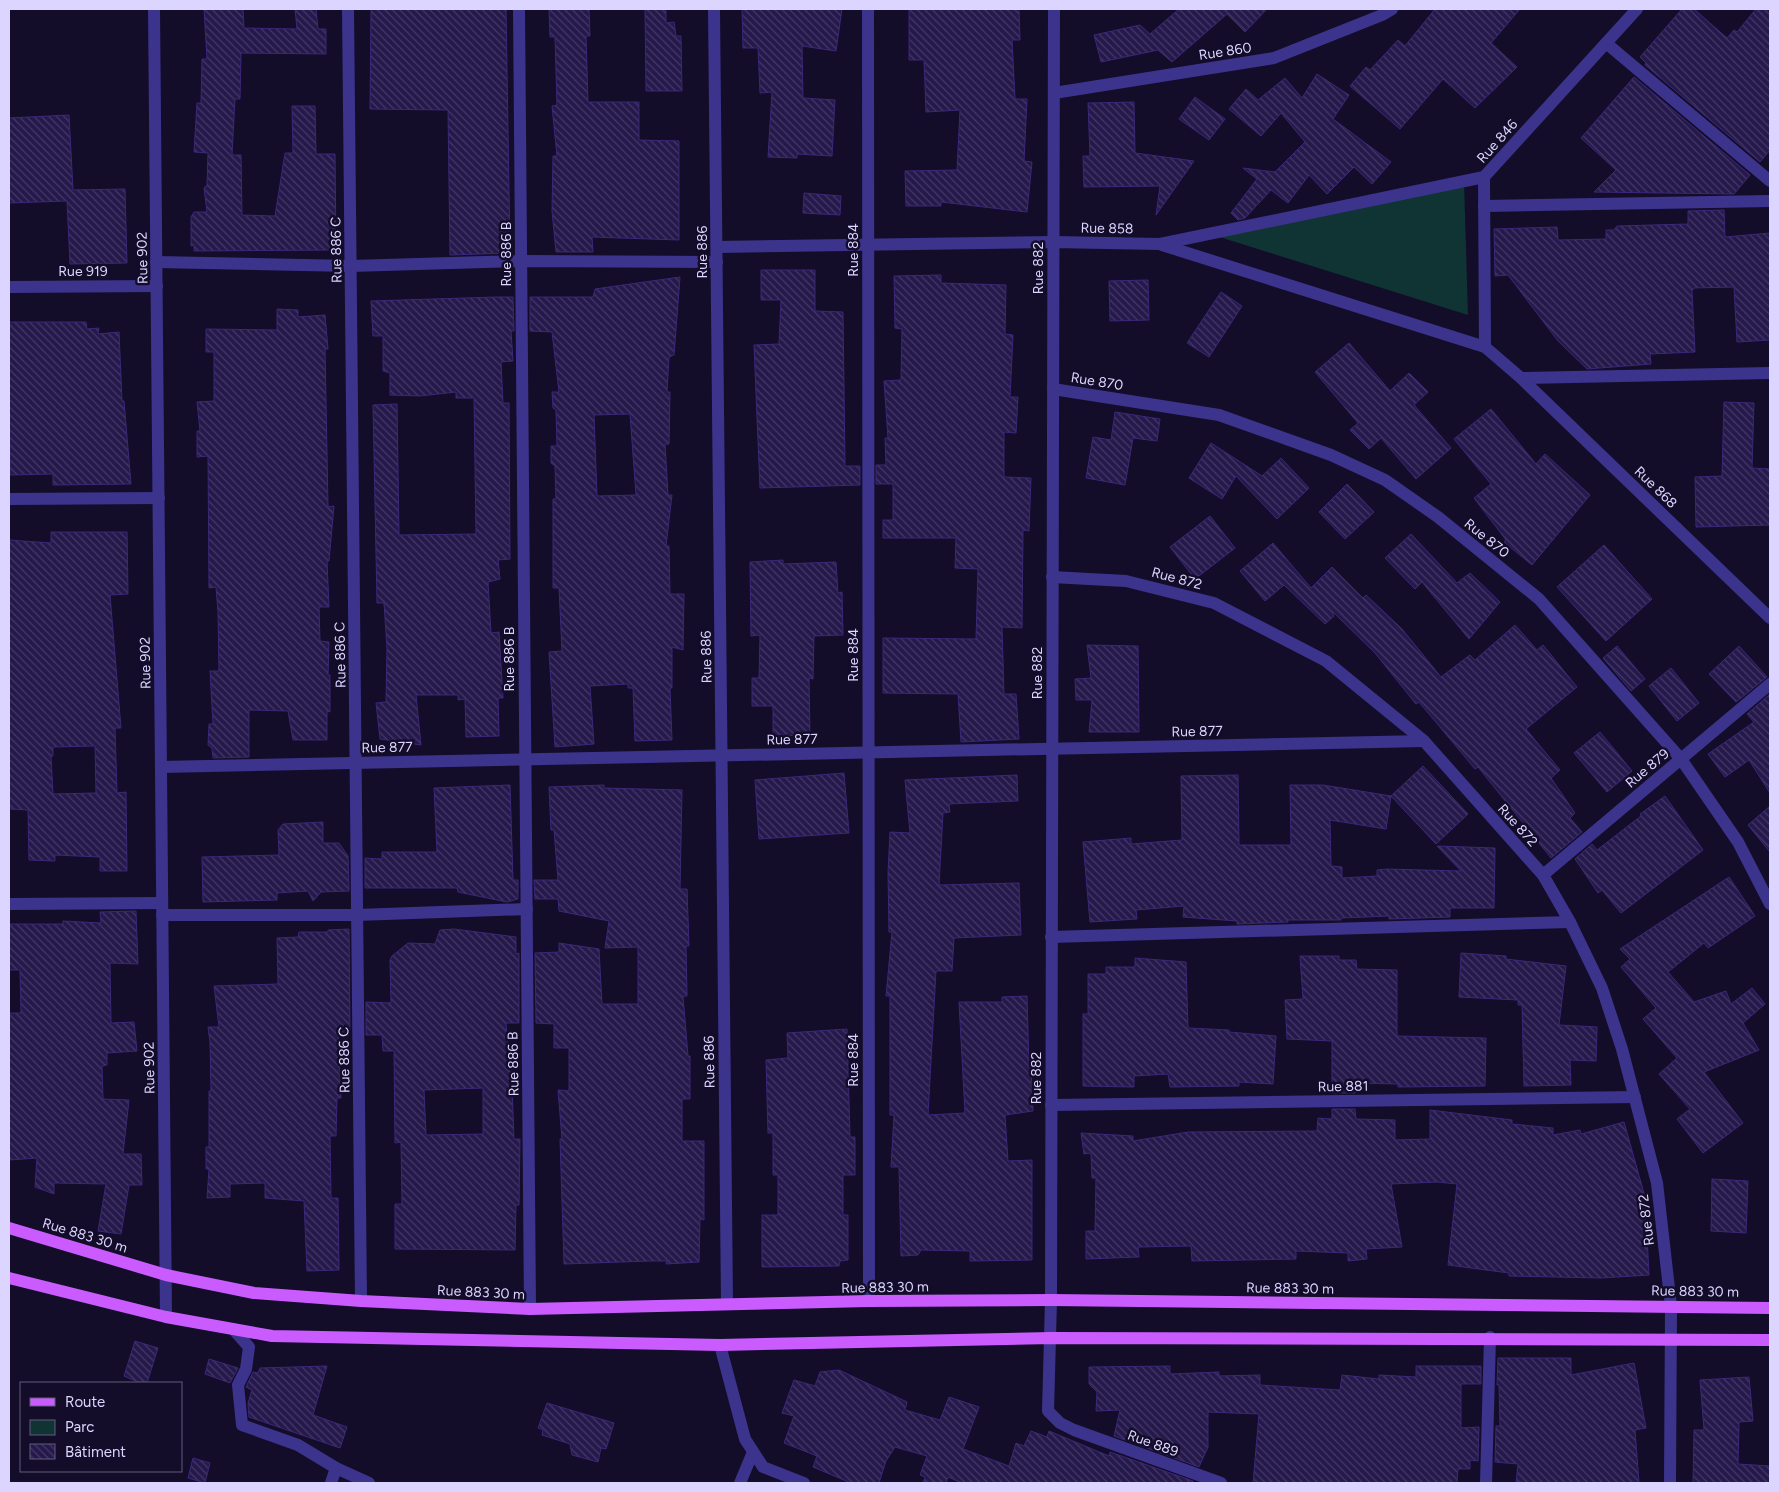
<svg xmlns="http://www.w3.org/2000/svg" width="1779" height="1492" font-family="Figtree,sans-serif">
<defs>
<pattern id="building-back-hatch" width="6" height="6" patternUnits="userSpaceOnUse" patternTransform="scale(1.25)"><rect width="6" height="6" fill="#25184b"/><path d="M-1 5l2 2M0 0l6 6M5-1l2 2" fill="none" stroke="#443966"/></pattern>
</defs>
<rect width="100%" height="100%" fill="#130d29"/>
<polygon fill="#103333" points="1464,181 1468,315 1210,234"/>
<g fill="url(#building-back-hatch)" stroke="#3c2779" fill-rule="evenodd">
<polygon points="204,9 243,9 244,28 297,29 295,9 316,9 318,29 326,29 326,54 241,53 240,99 235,99 232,155 241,155 242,215 275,216 285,153 293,153 292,106 315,106 316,154 335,154 336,250 194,251 194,245 191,246 191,217 194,212 207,212 204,188 207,185 208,153 194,152 197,103 201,103 202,59 207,59"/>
<polygon points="371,9 506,9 510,253 450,255 448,110 370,109"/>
<polygon points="549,9 589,9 590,36 586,36 588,102 639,102 639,140 679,141 679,240 592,237 593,252 556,252 552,211 553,156 557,156 552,106 557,105 555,37 550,37"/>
<polygon points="645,9 666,9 666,23 674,22 676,36 681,36 682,91 646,91"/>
<polygon points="742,9 842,9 836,51 802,46 803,98 835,100 832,156 797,154 797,158 768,157 772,92 760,93 758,48 743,48"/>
<polygon points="909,9 1019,9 1020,40 1012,40 1015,99 1027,99 1024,161 1032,162 1027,212 941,202 941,206 906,206 905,171 957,170 960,110 926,112 924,60 909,60"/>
<polygon points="1179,9 1267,9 1245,32 1227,14 1172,62 1158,50 1101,62 1094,35 1140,25 1150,34"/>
<polygon points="1435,9 1520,9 1491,43 1517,67 1475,108 1443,79 1400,129 1350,86 1366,67 1370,70 1398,40 1405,46"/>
<polygon points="1682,9 1694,9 1727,38 1734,30 1737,32 1756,9 1770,9 1770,150 1760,162 1645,65 1646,63 1640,57"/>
<polygon points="1317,74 1349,95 1333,119 1391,162 1372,184 1354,167 1327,194 1309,175 1288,203 1271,190 1245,218 1238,220 1231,213 1257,179 1243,168 1275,172 1305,142 1281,113 1261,136 1229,109 1246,89 1258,100 1285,78 1302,98"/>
<polygon points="1634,77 1750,175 1734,194 1594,192 1616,170 1581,138"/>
<polygon points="1195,97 1225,119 1209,140 1179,119"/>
<polygon points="1134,102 1135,153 1194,161 1156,215 1160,186 1084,187 1083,156 1090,156 1088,103"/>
<polygon points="69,115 73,190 125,189 127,263 70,264 67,201 9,203 9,118"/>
<polygon points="804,193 841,196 840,215 803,213"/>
<polygon points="1724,210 1725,237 1770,233 1770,340 1737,342 1734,287 1694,288 1692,291 1695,352 1650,354 1651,364 1587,369 1558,341 1508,275 1495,276 1494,229 1557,227 1558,240 1606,239 1606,230 1614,230 1617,226 1688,224 1688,211"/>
<polygon points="761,270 815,270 815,311 843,312 845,466 860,466 860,485 760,488 754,345 779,344 781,300 761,300"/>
<polygon points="941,275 941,283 1006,285 1005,334 1013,335 1010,397 1018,397 1016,433 1004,432 1004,477 1031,478 1029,531 1023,530 1022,628 1002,627 1004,694 1016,694 1019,739 961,742 958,694 883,693 883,638 976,639 978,569 955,568 956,538 883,538 883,520 893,520 893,484 876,484 876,465 886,465 885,438 888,438 884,381 901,380 902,329 895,328 894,276"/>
<path d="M680 277 674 355 669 357 667 392H670L669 444H665L668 495H672L666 546H669L670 594H684L683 650 672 647V688H670L672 740 635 741 633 688H628V684L590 686 594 744 555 747 549 652 562 651 559 588H553V499H556L555 466 551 463V446H557L556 410 553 408 552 392H559L552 332 530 331V297H593L595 289ZM630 414 636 495 597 496 594 415Z"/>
<polygon points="1148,280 1149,320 1110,321 1109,281"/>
<polygon points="1221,292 1242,306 1209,357 1187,343"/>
<polygon points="496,297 513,297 514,331 511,331 513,361 501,362 503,403 509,403 510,559 498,560 500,579 488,582 491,633 499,632 503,698 498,698 499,736 466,737 465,699 458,700 458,695 416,695 421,745 380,739 376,703 386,702 387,648 384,603 377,603 373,405 397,404 399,535 476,534 474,398 456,398 456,392 420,396 390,395 390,373 383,371 383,336 373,336 371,301"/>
<polygon points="277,309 298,310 298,317 325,315 328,349 325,349 328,507 334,506 329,561 327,561 329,607 319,607 320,641 329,642 328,675 330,675 330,712 327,711 327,740 293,740 288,711 249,710 249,757 213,758 212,748 208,745 209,724 213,724 210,671 219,671 218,612 216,587 209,588 208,456 197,457 197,431 200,431 197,402 214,401 214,352 206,352 206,329 277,330"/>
<polygon points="9,322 86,322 87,329 99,328 98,334 119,332 122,401 124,401 131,484 53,485 53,474 10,475"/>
<polygon points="1349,343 1390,391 1409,373 1428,392 1414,405 1451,448 1416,479 1381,438 1369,449 1350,430 1358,423 1315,372"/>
<polygon points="1724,402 1754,403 1752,468 1770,469 1770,525 1696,527 1695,477 1722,476"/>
<polygon points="1491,409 1536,464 1545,454 1590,495 1532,565 1504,542 1506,540 1474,498 1491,484 1454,439"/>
<polygon points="1115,412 1160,419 1157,441 1133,438 1125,485 1086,478 1093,437 1111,440"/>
<polygon points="1211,443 1262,476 1281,458 1309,488 1277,519 1236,476 1222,499 1189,478"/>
<polygon points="1347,484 1374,512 1345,539 1319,512"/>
<polygon points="1210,516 1235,548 1195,579 1170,547"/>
<path d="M51 532H127L128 594 110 595 121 728H115L117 793 126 792 127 871H100V857L55 855V861L29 860 28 810 9 809V540L51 543ZM95 746 96 793 53 794 51 756H53V747Z"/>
<polygon points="1411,534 1457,583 1470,573 1500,602 1469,639 1422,582 1415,589 1385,558"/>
<polygon points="1273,543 1311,588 1332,567 1363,598 1366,595 1402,629 1441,677 1470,655 1475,660 1515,625 1537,650 1543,645 1577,687 1526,729 1560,770 1551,778 1575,813 1570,818 1582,832 1551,858 1478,767 1475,769 1419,702 1416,704 1375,653 1332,611 1334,616 1325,624 1284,585 1265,601 1240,571"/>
<polygon points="1604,545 1652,599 1606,641 1557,587"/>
<polygon points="783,560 783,564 836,562 838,593 842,592 843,635 814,636 813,679 809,678 810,736 773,735 773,706 752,706 752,678 759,678 760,635 751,636 750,562"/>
<polygon points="1087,645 1138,646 1139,732 1089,732 1092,700 1076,700 1075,679 1091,678"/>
<polygon points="1617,646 1645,679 1631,691 1603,658"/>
<polygon points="1739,646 1767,677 1736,702 1709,674"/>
<polygon points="1671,668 1699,703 1677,721 1649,686"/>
<polygon points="1770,694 1770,793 1749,760 1725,777 1708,754 1754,722 1747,714"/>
<polygon points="1600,732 1632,771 1607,792 1574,753"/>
<polygon points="1423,766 1468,814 1436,844 1391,796"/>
<polygon points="844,773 849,833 759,839 755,780"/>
<polygon points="1017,775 1018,801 949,804 950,812 943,813 939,885 1019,883 1021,935 954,938 952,971 936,971 928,1115 965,1113 959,1002 1002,1002 1002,997 1027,996 1029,1067 1031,1067 1033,1111 1005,1115 1008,1161 1032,1160 1032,1260 970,1261 970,1251 921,1250 918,1255 901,1256 899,1167 891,1167 894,1115 890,1115 890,996 886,996 892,932 889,932 888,873 890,832 910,833 905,780"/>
<polygon points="1238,775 1239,845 1291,845 1290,785 1323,785 1391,796 1386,829 1330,820 1331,866 1342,867 1342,878 1377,876 1377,870 1387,869 1461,871 1437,846 1495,848 1494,908 1450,908 1450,917 1389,919 1389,916 1341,918 1341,920 1288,920 1288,922 1237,924 1237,921 1183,917 1184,906 1136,910 1137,919 1090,922 1083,842 1131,838 1131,844 1182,840 1181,776"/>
<polygon points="510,785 513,880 518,880 518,899 507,902 458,892 457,888 365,888 365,858 382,859 382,852 437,852 434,788"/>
<polygon points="604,785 604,788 682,790 680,889 687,889 689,946 686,946 687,996 683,996 688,1056 690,1056 690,1099 682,1099 682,1141 704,1141 704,1220 700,1219 699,1262 666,1264 667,1261 650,1261 564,1264 560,1139 562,1139 558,1090 569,1091 569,1048 554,1048 554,1024 536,1023 535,953 559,952 559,943 599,949 602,1004 638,1004 638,947 605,948 609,921 559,911 558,899 535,899 534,880 558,880 554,830 551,830 549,787"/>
<polygon points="1665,796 1703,850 1621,913 1602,890 1598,893 1575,859 1592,844 1597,850 1641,816 1640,814"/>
<polygon points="1770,806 1770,852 1748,825"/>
<polygon points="323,822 323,843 339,843 348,856 349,891 321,892 313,901 308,891 277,893 277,900 203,902 202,857 279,855 278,830 283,824"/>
<polygon points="1729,877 1755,916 1708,948 1704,943 1668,972 1694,1002 1726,991 1731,1004 1752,988 1765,1004 1743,1023 1759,1050 1704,1072 1743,1123 1703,1153 1677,1119 1690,1109 1659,1074 1677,1058 1643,1019 1656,1008 1621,967 1630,959 1620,949"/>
<polygon points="136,911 138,964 110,963 111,1023 134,1022 137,1051 107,1053 107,1065 102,1066 103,1099 129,1100 123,1154 141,1154 142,1185 129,1185 121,1234 98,1231 106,1184 54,1183 54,1194 35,1187 37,1158 9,1160 9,1013 21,1013 20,970 9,970 9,924 63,924 63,921 101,923 100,912"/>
<polygon points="349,929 350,1034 338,1034 341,1098 337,1098 336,1136 330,1136 331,1198 338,1198 339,1270 307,1271 304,1201 265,1198 265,1183 230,1184 230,1197 207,1198 209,1169 206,1169 206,1147 209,1147 209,1091 211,1091 210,1042 208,1027 219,1027 214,986 278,984 277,938 298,937 299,932 328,932 328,930"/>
<path d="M454 929 516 937V954L519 953V1023H506L509 1058H514L515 1087H512L514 1139H520L519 1205H516L515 1250 395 1249V1204H402L401 1142 395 1143 394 1051H383L382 1035H366V1002L391 1003 390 960 392 956 408 943 435 944 440 930ZM483 1088V1134L426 1135 424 1090Z"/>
<polygon points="1461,953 1506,956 1506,959 1566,966 1559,1025 1597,1027 1596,1061 1570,1060 1571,1085 1524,1086 1522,1005 1518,1005 1518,1000 1459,997"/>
<polygon points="1300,956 1339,956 1339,960 1356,960 1357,969 1397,970 1397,1036 1486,1038 1485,1086 1398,1087 1398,1084 1355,1083 1355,1093 1332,1093 1332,1041 1287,1039 1285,1000 1303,999"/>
<polygon points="1135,958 1186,962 1188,1028 1229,1030 1229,1032 1276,1036 1273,1084 1239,1082 1239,1086 1170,1087 1168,1074 1134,1076 1134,1087 1083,1086 1083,1014 1088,1014 1088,974 1106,974 1106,967 1135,967"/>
<polygon points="847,1029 850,1137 855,1137 855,1175 843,1175 843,1215 848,1215 848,1260 840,1261 839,1266 762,1267 762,1215 778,1215 778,1175 773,1175 773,1133 768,1133 766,1060 788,1058 787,1033"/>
<polygon points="1332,1109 1355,1109 1356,1119 1395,1120 1395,1140 1430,1139 1430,1110 1512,1120 1512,1124 1553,1128 1553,1135 1580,1130 1581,1134 1624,1122 1645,1197 1649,1275 1601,1278 1509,1276 1509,1273 1448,1265 1457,1184 1437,1182 1391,1184 1402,1247 1366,1249 1367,1259 1348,1261 1348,1253 1296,1251 1296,1259 1192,1261 1191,1246 1138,1247 1139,1257 1086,1259 1086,1231 1095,1231 1096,1178 1092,1178 1091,1153 1084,1154 1081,1133 1133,1136 1133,1141 1188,1132 1317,1131 1318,1118 1332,1119"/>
<polygon points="1712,1179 1748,1181 1746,1233 1711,1231"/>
<polygon points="135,1341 158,1348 147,1383 140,1383 124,1376"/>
<polygon points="1498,1358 1571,1358 1571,1375 1634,1363 1646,1428 1635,1430 1639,1483 1516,1483 1518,1464 1495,1462 1496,1426 1500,1426 1499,1385 1497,1385"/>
<polygon points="209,1359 238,1368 230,1383 205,1374"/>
<polygon points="327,1366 313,1415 347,1427 340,1448 249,1417 248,1403 252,1390 246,1387 253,1372 258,1373 260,1368"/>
<polygon points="1170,1366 1170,1374 1219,1372 1219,1376 1260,1375 1260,1385 1340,1390 1342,1375 1379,1379 1379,1375 1416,1377 1416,1366 1481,1366 1481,1384 1461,1384 1461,1428 1479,1427 1478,1461 1470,1460 1470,1469 1458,1469 1457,1483 1253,1483 1259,1414 1208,1412 1208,1447 1199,1467 1114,1436 1120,1410 1096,1411 1097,1392 1089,1384 1089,1367"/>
<polygon points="839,1370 907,1402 905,1410 940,1420 949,1397 979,1407 963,1449 1009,1466 1016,1443 1024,1446 1031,1431 1047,1437 1049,1431 1109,1456 1110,1452 1193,1481 1192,1483 962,1483 948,1477 946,1483 923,1483 925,1477 920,1475 927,1456 895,1447 886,1461 879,1483 851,1483 813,1467 817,1456 784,1443 794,1416 782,1413 794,1380 815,1386 820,1372"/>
<polygon points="1749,1377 1753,1421 1739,1422 1738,1464 1770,1466 1770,1483 1693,1483 1694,1430 1704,1430 1700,1380"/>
<polygon points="547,1403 614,1423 606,1449 601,1448 598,1462 572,1455 570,1444 542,1435 543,1430 538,1428"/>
<polygon points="193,1458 210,1463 205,1483 188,1478"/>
</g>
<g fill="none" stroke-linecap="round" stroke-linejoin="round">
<g stroke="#3c348c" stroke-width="12">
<polyline points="154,9 166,1317"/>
<polyline points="348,9 361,1301"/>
<polyline points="519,9 530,1309"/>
<polyline points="714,9 727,1304"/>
<polyline points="868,9 869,1301"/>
<polyline points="1054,9 1051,1300 1048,1411 1060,1423 1074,1430 1221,1483"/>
<polyline points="1606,43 1770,181"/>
<polyline points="1054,93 1274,58 1382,15 1392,9"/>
<polyline points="1484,206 1770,201"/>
<polyline points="1162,245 1485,347 1521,378 1770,618"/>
<polyline points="717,247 1053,242 1160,244 1484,177"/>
<polyline points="156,262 351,266 521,261 717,262"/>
<polyline points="9,287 157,286"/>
<polyline points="1485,347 1484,177 1637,9"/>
<polyline points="1521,378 1770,373"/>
<polyline points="1053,389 1219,415 1331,455 1385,480 1438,517 1539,599 1681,759 1738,842 1770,904"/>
<polyline points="9,499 159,498"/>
<polyline points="1052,577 1126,581 1214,603 1326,661 1424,741 1543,875 1570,922 1602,988 1622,1049 1657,1183 1671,1306 1670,1483"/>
<polyline points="161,767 1424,741"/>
<polyline points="1543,875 1770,684"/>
<polyline points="9,904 162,903"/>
<polyline points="162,915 357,915 527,909"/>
<polyline points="1051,937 1570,922"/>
<polyline points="1051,1105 1635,1097"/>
<polyline points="233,1329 249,1347 246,1369 238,1385 242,1425 298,1445 336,1468 369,1483"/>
<polyline points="720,1345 745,1439 763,1467 804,1483"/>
<polyline points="331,1483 336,1468"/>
<polyline points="740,1483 753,1452"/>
<polyline points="1486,1483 1490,1337"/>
</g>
<g stroke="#ca5cff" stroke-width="12">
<polyline points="9,1228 166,1275 254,1293 361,1301 530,1309 869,1301 1051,1300 1770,1308"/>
<polyline points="9,1278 166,1317 272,1336 720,1345 1051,1338 1770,1340"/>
</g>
</g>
<g text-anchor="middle" stroke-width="5" stroke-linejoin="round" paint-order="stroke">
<g font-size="14" fill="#dcd5ff" stroke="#130d29">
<text transform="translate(1225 51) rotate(-9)" y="5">Rue 860</text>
<text transform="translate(1497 141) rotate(-48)" y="5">Rue 846</text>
<text transform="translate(1107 228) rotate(1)" y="5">Rue 858</text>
<text transform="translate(336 250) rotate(-91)" y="5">Rue 886 C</text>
<text transform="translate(853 250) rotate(-90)" y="5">Rue 884</text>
<text transform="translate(702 252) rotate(-90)" y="5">Rue 886</text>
<text transform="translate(506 254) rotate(-90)" y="5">Rue 886 B</text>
<text transform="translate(142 258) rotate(-91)" y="5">Rue 902</text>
<text transform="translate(1038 268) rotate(-90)" y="5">Rue 882</text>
<text x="83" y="276">Rue 919</text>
<text transform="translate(1097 381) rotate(9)" y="5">Rue 870</text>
<text transform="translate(1656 487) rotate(44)" y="5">Rue 868</text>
<text transform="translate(1487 538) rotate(39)" y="5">Rue 870</text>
<text transform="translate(1177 578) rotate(15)" y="5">Rue 872</text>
<text transform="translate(340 655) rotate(-91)" y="5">Rue 886 C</text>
<text transform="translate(853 655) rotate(-90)" y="5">Rue 884</text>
<text transform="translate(706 657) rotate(-91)" y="5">Rue 886</text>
<text transform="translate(509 659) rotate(-90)" y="5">Rue 886 B</text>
<text transform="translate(145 663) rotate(-91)" y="5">Rue 902</text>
<text transform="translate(1037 673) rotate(-90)" y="5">Rue 882</text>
<text transform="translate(1197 731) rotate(-1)" y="5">Rue 877</text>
<text transform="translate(792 739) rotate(-1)" y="5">Rue 877</text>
<text transform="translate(387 747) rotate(-1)" y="5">Rue 877</text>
<text transform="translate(1647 768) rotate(-40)" y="5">Rue 879</text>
<text transform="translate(1518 825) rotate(48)" y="5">Rue 872</text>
<text transform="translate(344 1060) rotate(-91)" y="5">Rue 886 C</text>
<text transform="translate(853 1060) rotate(-90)" y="5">Rue 884</text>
<text transform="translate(709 1062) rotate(-91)" y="5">Rue 886</text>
<text transform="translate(513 1064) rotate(-91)" y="5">Rue 886 B</text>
<text transform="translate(149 1068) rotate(-91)" y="5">Rue 902</text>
<text transform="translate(1036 1078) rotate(-90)" y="5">Rue 882</text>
<text transform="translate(1343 1086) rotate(-1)" y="5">Rue 881</text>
<text transform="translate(1646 1220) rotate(-97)" y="5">Rue 872</text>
<text transform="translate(85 1235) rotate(17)" y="5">Rue 883 30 m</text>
<text transform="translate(885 1287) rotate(-1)" y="5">Rue 883 30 m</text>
<text transform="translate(1290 1288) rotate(1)" y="5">Rue 883 30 m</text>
<text transform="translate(1695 1291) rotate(1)" y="5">Rue 883 30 m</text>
<text transform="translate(481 1292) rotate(3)" y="5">Rue 883 30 m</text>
<text transform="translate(1153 1443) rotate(20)" y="5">Rue 889</text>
</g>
</g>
<rect width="1779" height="1492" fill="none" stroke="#dcd5ff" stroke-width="20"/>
<rect x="20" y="1382" width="162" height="90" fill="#130d29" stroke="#635d7f"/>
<rect x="30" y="1398" width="25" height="8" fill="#ca5cff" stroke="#635d7f"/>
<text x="65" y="1407" font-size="15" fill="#dcd5ff">Route</text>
<rect x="30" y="1420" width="25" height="15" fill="#103333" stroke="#635d7f"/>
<text x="65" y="1432" font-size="15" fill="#dcd5ff">Parc</text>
<rect x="30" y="1444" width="25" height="15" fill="url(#building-back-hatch)" stroke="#635d7f"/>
<text x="65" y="1457" font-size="15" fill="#dcd5ff">Bâtiment</text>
</svg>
